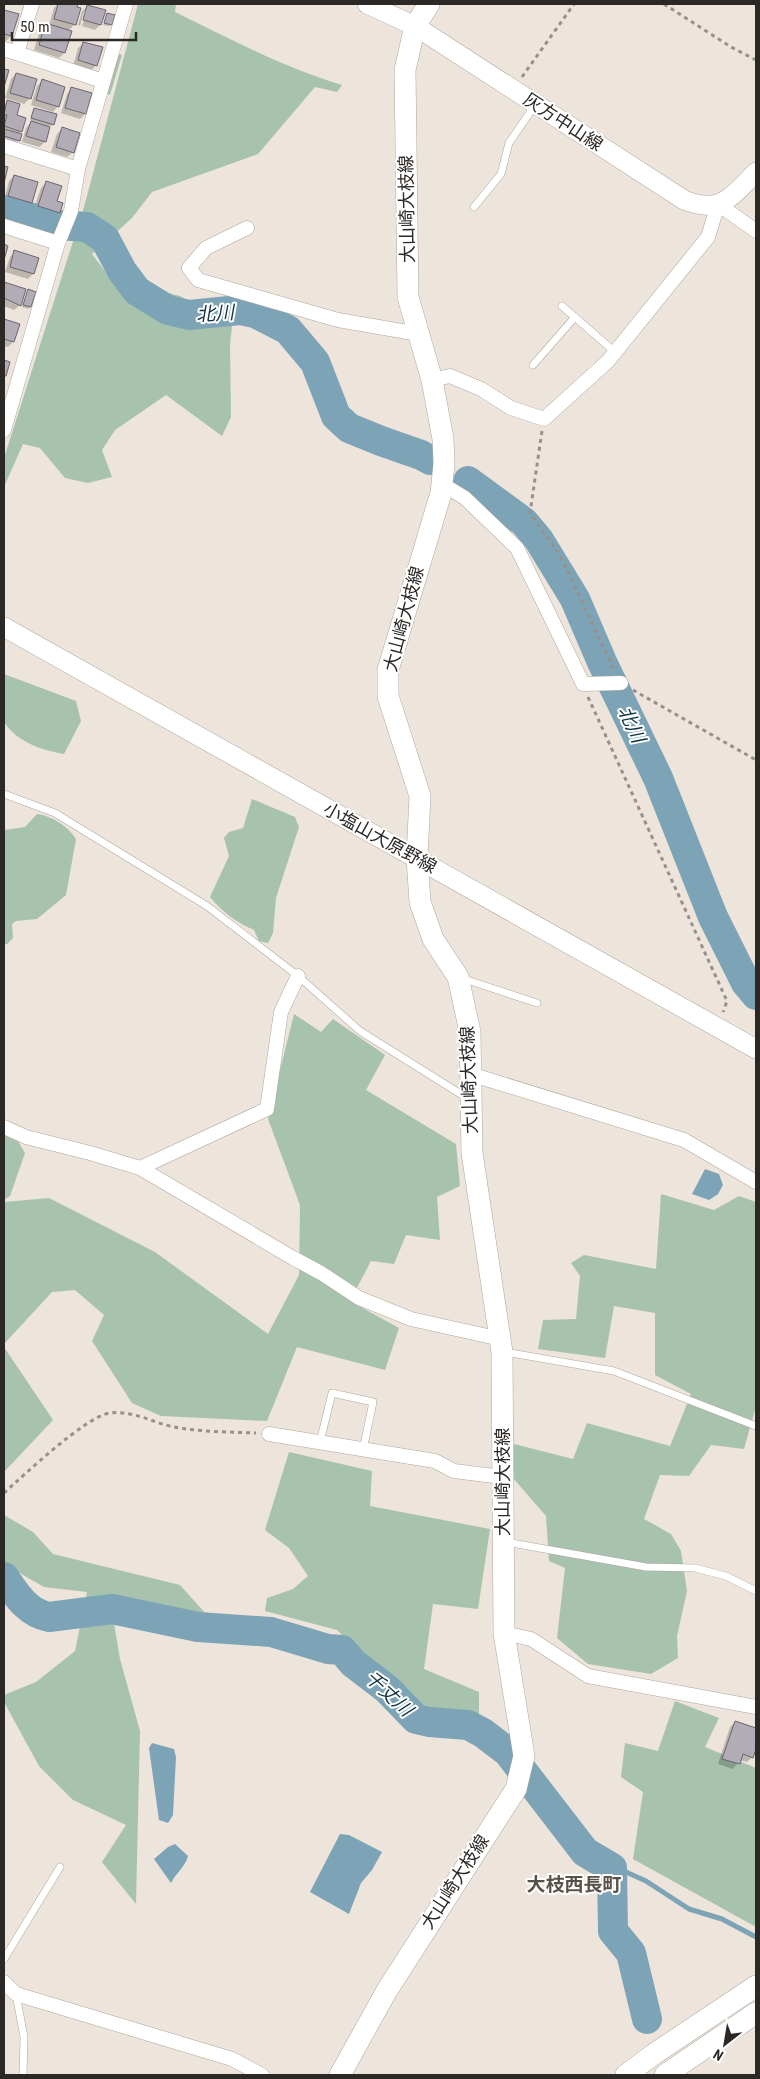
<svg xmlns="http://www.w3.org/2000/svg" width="760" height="2079" font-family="'Roboto Condensed','Noto Sans JP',sans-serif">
<rect width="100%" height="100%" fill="#ede4db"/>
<g fill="#a7c3ae">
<path d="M138 4H176L175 12C230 39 283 67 342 85L337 92 315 87 258 154 152 192 132 218 92 254 111 279 180 296 232 326 230 345 231 417 222 436 166 395 115 430 102 450 112 477 88 483 65 478 40 448 23 444 4 487V458L84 207Z"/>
<polygon points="109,51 122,55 110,95 97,90"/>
<path d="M4 674 76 701 81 721 64 754C41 750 17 742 4 722Z"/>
<path d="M252 799 295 817 299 827 276 898 273 933 268 943 259 941 254 930C236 922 223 913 210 897L229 856 224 838 229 832 243 828Z"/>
<path d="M37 814C52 816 68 826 76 839L66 895 37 919 16 921 12 924 13 938 7 944H4V830L25 827Z"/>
<polygon points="294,1014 321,1032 333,1019 385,1055 366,1090 456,1144 460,1186 437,1197 440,1240 406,1235 394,1264 371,1261 350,1301 399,1328 385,1370 297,1347 267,1421 161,1416 132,1403 92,1341 104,1315 75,1290 52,1292 4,1344 4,1202 49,1198 155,1252 268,1334 299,1275 300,1205 268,1119"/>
<polygon points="4,1132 16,1138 25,1153 10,1196 4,1200"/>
<polygon points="661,1194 714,1210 739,1196 756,1202 756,1406 744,1449 711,1445 689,1476 660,1475 644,1519 671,1534 681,1551 687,1591 677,1636 678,1658 651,1674 588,1664 557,1638 565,1568 549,1561 546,1516 513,1478 514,1444 573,1459 587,1423 670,1446 691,1394 655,1375 655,1313 614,1306 605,1358 538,1349 543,1320 576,1319 580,1276 571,1263 584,1255 656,1269"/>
<polygon points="4,1347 53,1420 4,1472"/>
<polygon points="289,1452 372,1471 370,1506 490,1529 478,1609 433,1604 424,1669 479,1692 479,1718 423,1711 337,1630 265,1611 267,1598 293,1589 308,1576 289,1548 265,1530"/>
<polygon points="4,1515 33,1532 53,1554 180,1585 206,1614 109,1594 120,1659 140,1731 136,1904 102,1862 126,1825 73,1800 39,1766 4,1702 4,1695 36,1682 75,1651 87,1592 44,1587 4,1564"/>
<polygon points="675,1701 719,1718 705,1747 756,1768 756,1927 633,1859 643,1792 621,1777 625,1743 658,1751"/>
</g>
<g fill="#7ca4b6">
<polygon points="705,1169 719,1174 723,1185 718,1194 709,1200 692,1194"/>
<polygon points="152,1743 174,1749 176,1757 173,1815 168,1823 159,1820 149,1748"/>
<polygon points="340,1834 349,1835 382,1852 372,1870 361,1883 349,1914 310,1892"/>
<path d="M175 1844 188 1856C185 1867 176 1873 171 1883L154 1859 168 1847Z"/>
</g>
<g fill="#0003">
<polygon points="58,4 77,4 75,24 68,31 64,53 59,58 34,50 40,30 45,24 49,25 54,8"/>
<polygon points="88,6 100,25 95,30 82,26 87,11 84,11 80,26 78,25 82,11"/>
<polygon points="4,11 17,15 11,36 6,41 4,40"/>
<polygon points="107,15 111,24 108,26 103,25"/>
<polygon points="84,43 96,65 91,71 73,66 78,48"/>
<polygon points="16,74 30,98 24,104 5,98 11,79"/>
<polygon points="42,81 58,106 53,112 31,105 37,86"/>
<polygon points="72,88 85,114 80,119 61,113 67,94"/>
<polygon points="7,102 21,131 18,134 19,140 16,142 4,138 4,105"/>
<polygon points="35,109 53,125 49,126 45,142 39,147 22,142 26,128 32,121 30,120"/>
<polygon points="62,129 73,152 67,157 51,152 57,134"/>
<polygon points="14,176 31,202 25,207 4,201 9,181"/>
<polygon points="46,183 59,212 54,217 33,211 41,188"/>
<polygon points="15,252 33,274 28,279 5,272 10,257"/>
<polygon points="5,284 20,305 14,310 4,306"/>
<polygon points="28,291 30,307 28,309 22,307"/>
<polygon points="4,320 18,325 13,342 8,347 4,346"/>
<polygon points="735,1722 756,1729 756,1745 752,1757 747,1762 740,1760 733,1769 718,1764 730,1727"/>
</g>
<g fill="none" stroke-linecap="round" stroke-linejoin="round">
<polyline stroke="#7ca4b6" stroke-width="5" points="612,1868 626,1872 646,1881 689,1909 722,1919 756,1937"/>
<g stroke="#7ca4b6" stroke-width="30">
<polyline points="4,210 57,225 87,227 105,239 122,271 137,291 168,310 189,315 240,310 255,313 288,330 315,362 336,416 349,428 381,441 421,455 430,460"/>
<polyline points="468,481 524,522 539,540 575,599 602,662 658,778 713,917 746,983 756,995"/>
<path d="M4 1577C16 1594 27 1613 49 1617L112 1609 198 1627 271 1632 328 1649 342 1650 353 1663 387 1689 416 1719 429 1722 468 1725 483 1733 508 1752 585 1852 612 1868 613 1931 631 1953 647 2019"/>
</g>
</g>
<g fill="#b1acb5" stroke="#6b666f">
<polygon points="58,4 78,4 77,7 81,8 76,25 54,19"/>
<polygon points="87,5 106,10 101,25 83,20"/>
<polygon points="4,10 19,14 12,36 4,34"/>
<polygon points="107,13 115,15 112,25 104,23"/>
<polygon points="45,23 72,31 65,53 39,45"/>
<polygon points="83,42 103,47 97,66 78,60"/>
<polygon points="4,69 9,70 4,87"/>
<polygon points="16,73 37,79 31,99 10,93"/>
<polygon points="42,79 65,87 59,107 36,100"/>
<polygon points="71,87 92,93 86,114 65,108"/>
<polygon points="7,100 20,104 17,115 26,118 22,132 4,126 7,115 4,115"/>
<polygon points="34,108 57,114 54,125 31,118"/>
<polygon points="31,121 50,127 46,142 26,136"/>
<polygon points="62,127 80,133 74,153 56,147"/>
<polygon points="4,129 22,134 20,141 4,136"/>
<polygon points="4,166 8,167 4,183"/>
<polygon points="14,175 38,182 32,203 8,196"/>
<polygon points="46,181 62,186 57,201 63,203 60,213 38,206"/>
<polygon points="4,244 8,246 4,260"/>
<polygon points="14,250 39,258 34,274 10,267"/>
<polygon points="4,282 26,289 21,306 4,298"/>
<polygon points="28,289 36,292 31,307 23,305"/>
<polygon points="4,319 20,324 14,342 4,339"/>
<polygon points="4,360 10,362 6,376 4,376"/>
<polygon points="735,1721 756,1728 756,1749 753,1758 743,1754 740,1764 722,1759"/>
</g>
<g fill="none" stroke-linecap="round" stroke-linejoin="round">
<defs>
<g id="lane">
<polyline points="474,207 501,174 509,143 535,105"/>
<polyline points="562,306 615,352"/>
<polyline points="533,365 575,317"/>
<polyline points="4,794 55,813 207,906 298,976 360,1031 467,1098"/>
<polyline points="461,978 537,1003"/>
<polyline points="505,1352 614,1371 756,1426"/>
<polyline points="320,1442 332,1393 373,1402 363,1450"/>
<polyline points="506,1542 646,1567 695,1568 726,1576 756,1591"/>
<polyline points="4,1959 60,1867"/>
<polyline points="16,1994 24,2037 23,2075"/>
</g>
<g id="street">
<polyline points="4,49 103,81"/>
<polyline points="17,53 32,4"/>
<polyline points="4,146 78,169"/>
<polyline points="4,226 58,243"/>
<polyline points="247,228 206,248 189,268 198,280 338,320 419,334"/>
<polyline points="432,380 450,376 481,389 511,408 544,419 608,361 708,237 718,204 756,231"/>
<polyline points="4,430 58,243 71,211 78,169 126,4"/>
<polyline points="442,484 465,498 517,548 583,684 621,683"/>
<polyline points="470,1074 684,1140 756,1182"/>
<polyline points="4,1127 26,1137 90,1153 140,1168 293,1258 321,1273 359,1298 411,1319 501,1339"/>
<polyline points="140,1168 267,1109 281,1012 298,976"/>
<polyline points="269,1434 435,1461 454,1471 502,1477"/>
<polyline points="504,1633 531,1639 588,1676 756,1707"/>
<polyline points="4,1982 16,1994 232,2059 262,2075"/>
</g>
<g id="secondary">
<path d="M367 4 415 26 684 200C690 202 697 205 704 205 726 208 742 186 756 172"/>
<polyline points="4,627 756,1049"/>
</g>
<g id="primary">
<polyline points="340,2075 386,1992 516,1789 524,1756 504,1633 502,1352 472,1153 470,1032 458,977 433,939 420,902 417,858 420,796 388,696 388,670 441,493 444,464 443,439 432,380 408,297 405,70 415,26 429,4"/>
<polyline points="626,2075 654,2054 756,1986"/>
<polyline points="665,2075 756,2013"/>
</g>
</defs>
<use href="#lane" stroke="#afa79e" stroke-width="8"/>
<use href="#street" stroke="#afa79e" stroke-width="15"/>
<use href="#secondary" stroke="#afa79e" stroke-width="20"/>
<use href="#primary" stroke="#afa79e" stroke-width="22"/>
<g stroke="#98918b" stroke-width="3" stroke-dasharray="4 4" stroke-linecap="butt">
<polyline points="664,4 731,47 756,60"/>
<polyline points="522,77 574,4"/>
<polyline points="542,431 530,513 560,555 614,670"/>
<polyline points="633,690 756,760"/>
<polyline points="588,697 727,1001 723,1012"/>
<path d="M4 1493C23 1476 86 1416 110 1413 135 1410 156 1425 180 1428 205 1432 231 1432 256 1433"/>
</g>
<use href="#lane" stroke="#fff" stroke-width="7"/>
<use href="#street" stroke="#fff" stroke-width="14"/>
<use href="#secondary" stroke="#fff" stroke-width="19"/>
<use href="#primary" stroke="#fff" stroke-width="21"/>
</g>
<g text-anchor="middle" stroke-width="4" stroke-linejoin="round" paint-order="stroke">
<g font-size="18" fill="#2c2825" stroke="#fff">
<text transform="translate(563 122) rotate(33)" y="6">灰方中山線</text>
<text transform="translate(407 209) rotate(-91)" y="6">大山崎大枝線</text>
<text transform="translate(404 619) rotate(-75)" y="6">大山崎大枝線</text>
<text transform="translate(380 838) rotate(29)" y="6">小塩山大原野線</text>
<text transform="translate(469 1080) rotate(-92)" y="6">大山崎大枝線</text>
<text transform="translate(503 1482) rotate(-90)" y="6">大山崎大枝線</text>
<text transform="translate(455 1882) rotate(-57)" y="6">大山崎大枝線</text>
</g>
<g font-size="19" font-style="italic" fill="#113544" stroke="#fff">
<text transform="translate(215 313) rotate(-4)" y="7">北川</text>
<text transform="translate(632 724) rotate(65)" y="7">北川</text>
<text transform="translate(389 1693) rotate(43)" y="7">千丈川</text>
</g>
<g font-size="19" font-weight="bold" fill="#585149" stroke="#fff">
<text x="574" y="1891">大枝西長町</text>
</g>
</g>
<rect width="760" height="2079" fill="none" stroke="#2c2825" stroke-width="10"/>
<g transform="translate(725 2044) rotate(211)" stroke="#ffffff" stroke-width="4" paint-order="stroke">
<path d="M0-4L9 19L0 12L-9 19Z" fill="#2c2825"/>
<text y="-8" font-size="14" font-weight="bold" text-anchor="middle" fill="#2c2825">N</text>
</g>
<path d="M12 32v8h124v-8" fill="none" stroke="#2c2825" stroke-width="2.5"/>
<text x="20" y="32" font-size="15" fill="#2c2825" stroke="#ffffff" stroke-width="4" paint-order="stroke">50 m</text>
</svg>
